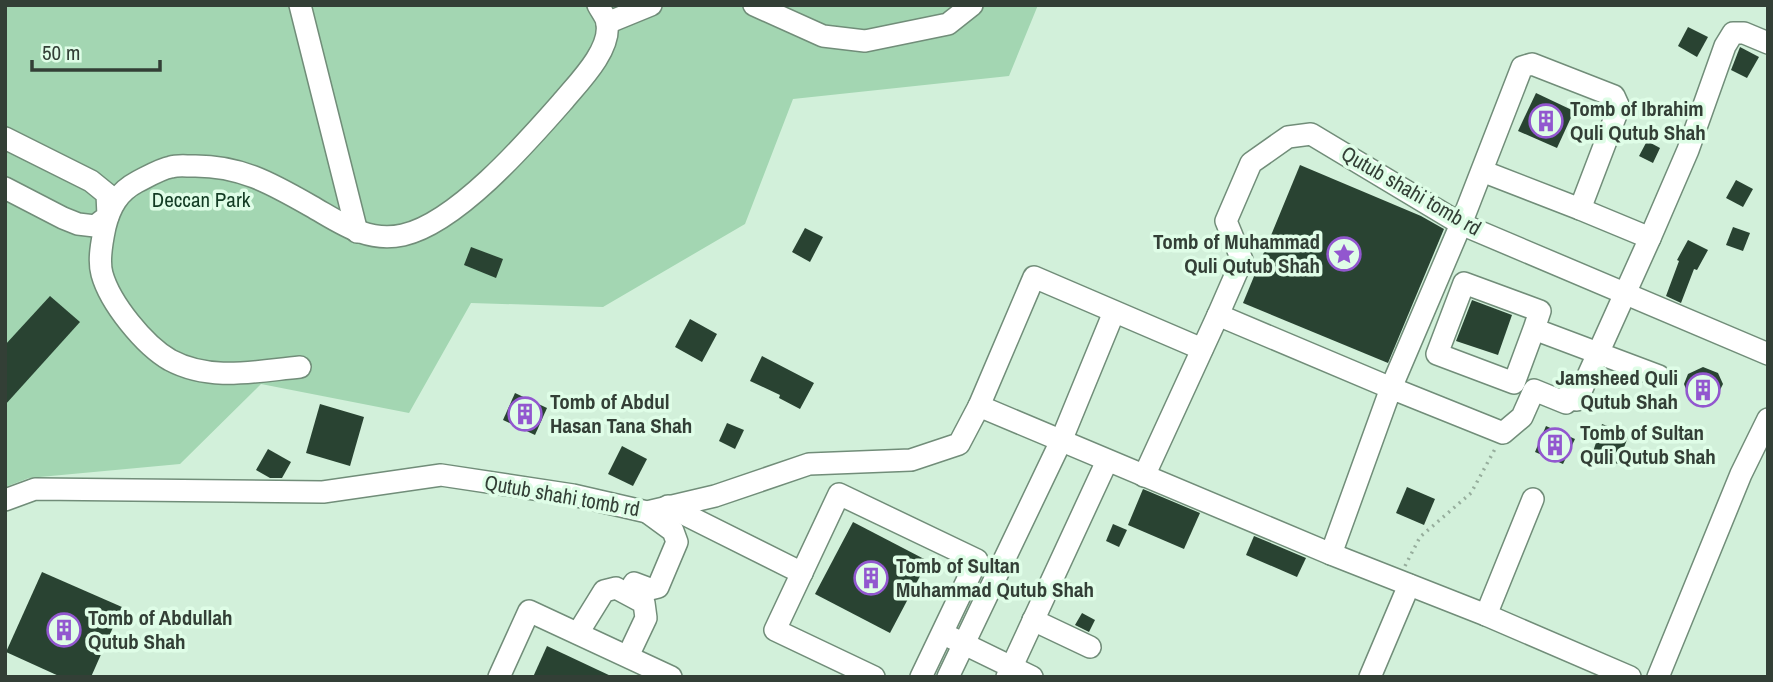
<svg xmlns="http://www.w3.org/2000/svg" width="1773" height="682" font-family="'Archivo Narrow',sans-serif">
<rect width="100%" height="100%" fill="#d2f0da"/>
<polygon fill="#a3d6b2" points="5,5 1038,5 1009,76 793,99 745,224 603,307 471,303 409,413 261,384 180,464 29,478 5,487"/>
<g fill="#294332">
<polygon points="1688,27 1708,37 1697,57 1678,46"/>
<polygon points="1740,47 1759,57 1747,78 1731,70"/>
<polygon points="1536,93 1574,111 1557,148 1518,131"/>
<polygon points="1647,141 1660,148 1653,163 1639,156"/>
<polygon points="1300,165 1421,216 1444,229 1388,363 1243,303"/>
<polygon points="1736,180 1753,189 1743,207 1726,198"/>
<polygon points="1733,227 1750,233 1743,251 1726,245"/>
<polygon points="805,228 823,237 810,262 792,252"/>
<polygon points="1688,240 1708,250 1697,270 1694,269 1681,303 1666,296 1679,261 1677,260"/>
<polygon points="471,247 503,259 496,278 464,265"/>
<polygon points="50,296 80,322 5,405 5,345"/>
<polygon points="1472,300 1512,315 1498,355 1456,341"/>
<polygon points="690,319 717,334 702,362 675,347"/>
<polygon points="762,356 814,383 800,409 779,398 780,395 750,381"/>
<polygon points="1703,367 1718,373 1723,384 1717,396 1704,402 1689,397 1684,384 1688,374"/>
<polygon points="515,393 547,408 535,435 503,420"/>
<polygon points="320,404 364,417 350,466 306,453"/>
<polygon points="727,423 744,430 735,449 719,441"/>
<polygon points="1602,424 1629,434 1618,464 1592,455"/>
<polygon points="1546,426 1575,439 1563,464 1535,452"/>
<polygon points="622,446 647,459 633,486 608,474"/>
<polygon points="268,449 291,462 282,478 270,478 256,470"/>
<polygon points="1407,487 1435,499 1424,525 1396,513"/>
<polygon points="1143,489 1200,513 1184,549 1128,525"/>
<polygon points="853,522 928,561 890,633 815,594"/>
<polygon points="1113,524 1127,530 1119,547 1106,541"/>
<polygon points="1254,536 1306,558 1297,577 1246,555"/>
<polygon points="42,572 122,607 91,677 61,677 6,652"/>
<polygon points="1066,580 1077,586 1072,597 1061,592"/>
<polygon points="1082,613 1095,620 1089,632 1075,625"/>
<polygon points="547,646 613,677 533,677"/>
</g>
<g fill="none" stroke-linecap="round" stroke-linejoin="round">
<defs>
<g id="minor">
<polyline points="300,5 357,232"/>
<polyline points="754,5 823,36 865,41 948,24 972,5"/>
<polyline points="607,23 651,5"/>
<polyline points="5,138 91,181 107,194 108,216 95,226 78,224 63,218 5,188"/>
<polyline points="1650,238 1688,150 1725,46 1733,33 1744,33 1768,43"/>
<polyline points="1218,315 1242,260 1226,221 1251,163 1288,137 1311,134 1461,224 1768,354"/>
<polyline points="1534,329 1540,311 1464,283 1437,354 1514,383 1534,329 1659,376"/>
<path d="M300 367C257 371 211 382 170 360 144 345 110 303 102 274 98 260 102 241 105 227 110 207 118 192 137 182 147 177 160 169 171 167 177 165 186 166 192 166 239 165 271 183 311 206 341 223 367 243 403 235 457 223 528 141 564 100 579 82 611 50 607 24 607 18 601 11 598 5"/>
<polyline points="979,406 1034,277 1202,349"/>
<polyline points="1144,476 1218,315 1391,388 1461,224 1522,67 1532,64 1614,96 1619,107 1580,209 1482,171"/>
<polyline points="5,500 35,489 323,492 441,475 573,495 647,512 715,496 809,464 911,460 959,444 979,406 1331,554 1486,615 1533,499"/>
<polyline points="668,506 802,573"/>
<polyline points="1331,554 1391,388 1503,433 1522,417 1534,390 1566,403 1568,395 1577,400 1650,238 1580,209"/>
<polyline points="629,594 634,583 650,589 658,587 677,542 673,531 647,512"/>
<polyline points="1486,615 1630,677"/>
<polyline points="1033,620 1090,647"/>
<polyline points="578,633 604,591 616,588 644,603 646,618 628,656"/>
<polyline points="952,638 1032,677"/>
<polyline points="499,677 529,611 671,677"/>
<polyline points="874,677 775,630 839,494 977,560 921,677"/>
<polyline points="948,677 1061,441 1114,312"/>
<polyline points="1007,677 1107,461"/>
<polyline points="1370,677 1409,585"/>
<polyline points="1658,677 1741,474 1768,419"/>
</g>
</defs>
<use href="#minor" stroke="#718d79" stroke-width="24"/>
<polyline stroke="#96ad9c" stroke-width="3.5" stroke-dasharray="2 5" stroke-linecap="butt" points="1405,566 1420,537 1471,493 1495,449"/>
<use href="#minor" stroke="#fff" stroke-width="21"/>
</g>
<defs>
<symbol id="building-ring" viewBox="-11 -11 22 22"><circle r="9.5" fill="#dffde7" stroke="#9257cf" stroke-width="1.5"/><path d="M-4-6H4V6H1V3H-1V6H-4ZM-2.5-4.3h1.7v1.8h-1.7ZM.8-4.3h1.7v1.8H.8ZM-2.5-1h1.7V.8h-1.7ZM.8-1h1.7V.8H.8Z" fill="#9257cf"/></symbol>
<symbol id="sight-ring" viewBox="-11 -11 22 22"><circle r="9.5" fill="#dffde7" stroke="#9257cf" stroke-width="1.5"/><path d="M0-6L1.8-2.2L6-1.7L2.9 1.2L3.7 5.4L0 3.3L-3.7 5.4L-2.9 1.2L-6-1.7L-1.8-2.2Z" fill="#9257cf"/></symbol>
</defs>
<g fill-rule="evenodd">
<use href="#building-ring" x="1527" y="102" width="38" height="38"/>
<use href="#sight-ring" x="1325" y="235" width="38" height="38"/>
<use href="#building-ring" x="1684" y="371" width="38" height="38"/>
<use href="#building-ring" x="506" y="395" width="38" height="38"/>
<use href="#building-ring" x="1536" y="426" width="38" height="38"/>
<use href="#building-ring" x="852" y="559" width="38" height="38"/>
<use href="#building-ring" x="45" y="611" width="38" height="38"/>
</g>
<g text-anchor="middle" stroke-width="7" stroke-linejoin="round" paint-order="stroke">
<g font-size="21" font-weight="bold" fill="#333f36" stroke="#dffde7" text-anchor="start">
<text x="1570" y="116">Tomb of Ibrahim<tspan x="1570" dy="24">Quli Qutub Shah</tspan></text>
<text x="1320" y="249" text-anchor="end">Tomb of Muhammad<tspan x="1320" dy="24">Quli Qutub Shah</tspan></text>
<text x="1678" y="385" text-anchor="end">Jamsheed Quli<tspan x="1678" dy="24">Qutub Shah</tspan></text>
<text x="550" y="409">Tomb of Abdul<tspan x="550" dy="24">Hasan Tana Shah</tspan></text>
<text x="1580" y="440">Tomb of Sultan<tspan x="1580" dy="24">Quli Qutub Shah</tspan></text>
<text x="896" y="573">Tomb of Sultan<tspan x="896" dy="24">Muhammad Qutub Shah</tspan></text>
<text x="88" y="625">Tomb of Abdullah<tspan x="88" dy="24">Qutub Shah</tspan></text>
</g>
<g font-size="21" fill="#333f36" stroke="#dffde7">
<text transform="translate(1411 191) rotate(30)" y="7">Qutub shahi tomb rd</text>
<text transform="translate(562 496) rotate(10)" y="7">Qutub shahi tomb rd</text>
</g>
<g font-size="21" fill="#123b23" stroke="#dffde7">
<text x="201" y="207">Deccan Park</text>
</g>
</g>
<rect width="1773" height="682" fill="none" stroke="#333f36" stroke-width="14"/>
<path d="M32 60v10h128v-10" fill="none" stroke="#333f36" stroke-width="3.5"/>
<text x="42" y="60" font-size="21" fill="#333f36" stroke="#dffde7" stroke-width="5" paint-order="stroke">50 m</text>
</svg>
